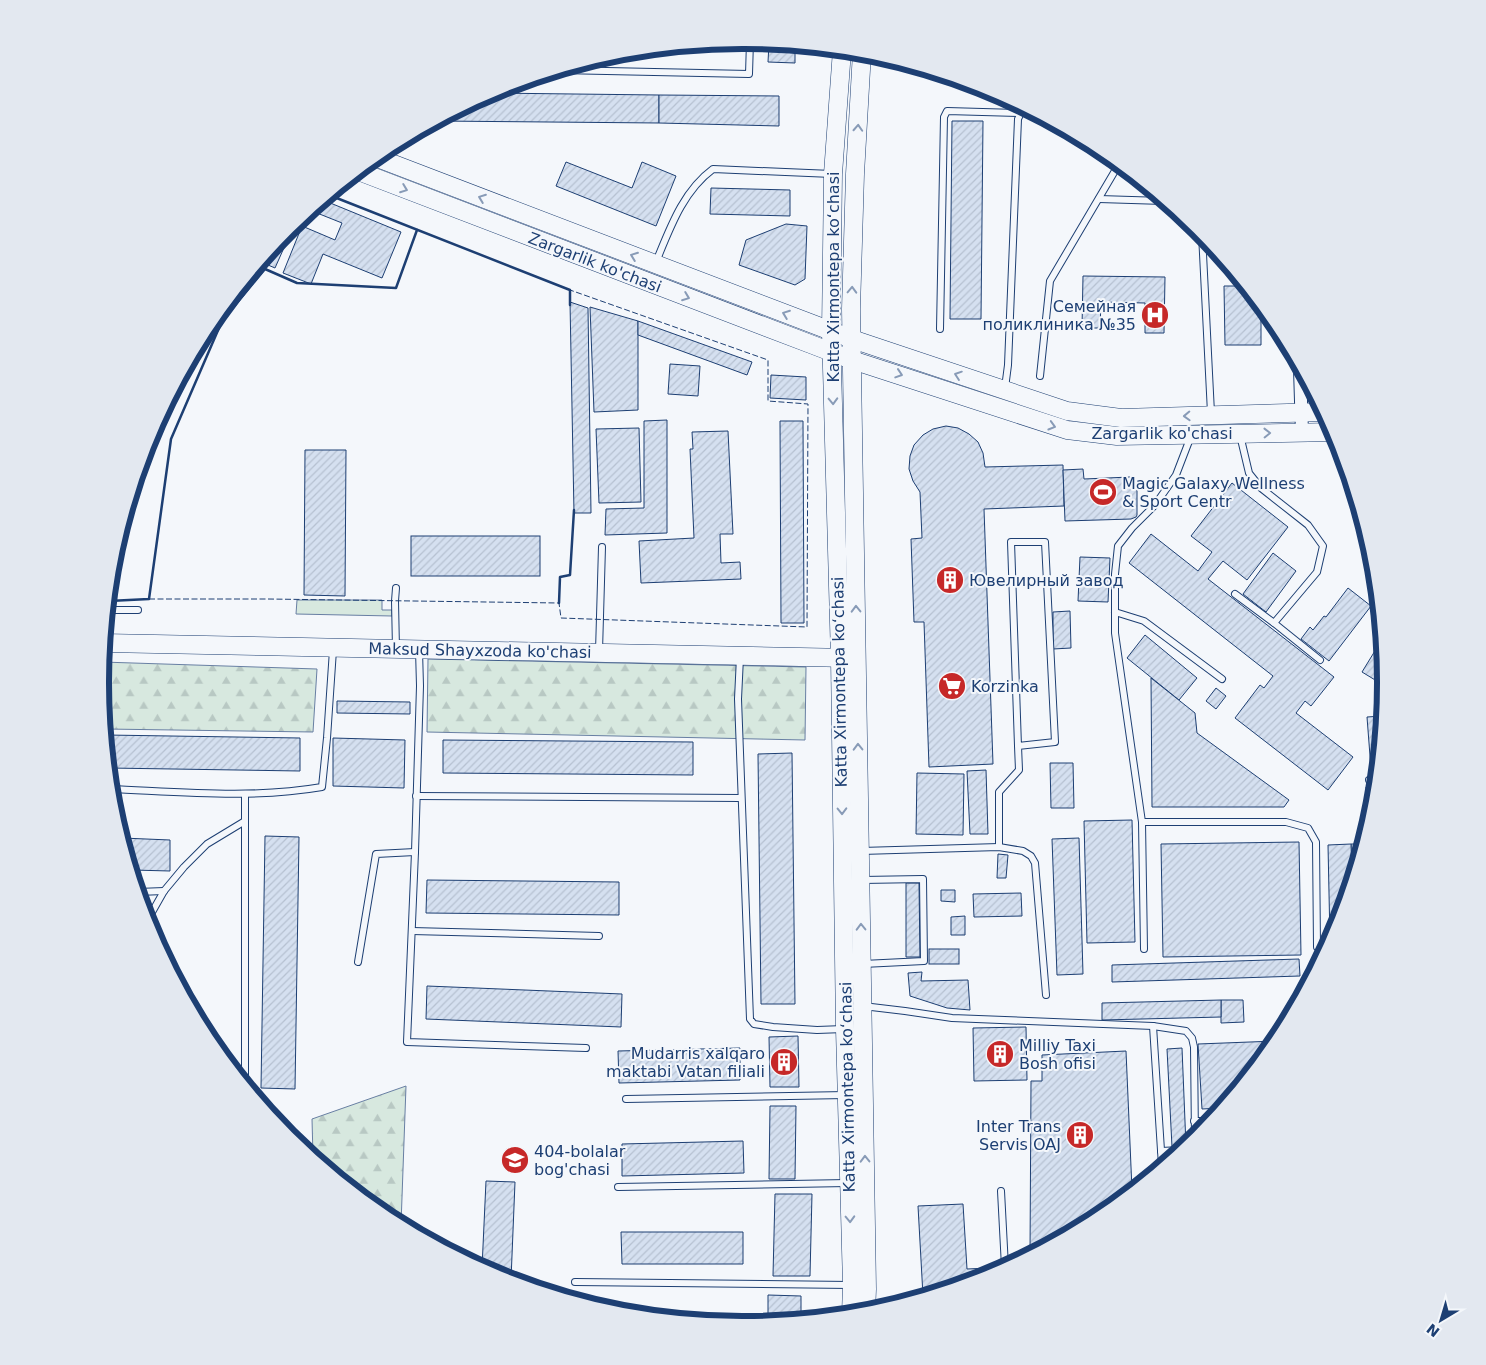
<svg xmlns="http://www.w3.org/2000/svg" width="1486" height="1365" font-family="'DejaVu Sans',sans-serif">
<defs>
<pattern id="forest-firs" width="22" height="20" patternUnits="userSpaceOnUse" patternTransform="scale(1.25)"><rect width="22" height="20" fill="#d7e8df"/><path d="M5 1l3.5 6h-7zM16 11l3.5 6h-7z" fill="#b8c8c3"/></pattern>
<pattern id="building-hatch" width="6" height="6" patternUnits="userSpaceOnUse" patternTransform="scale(1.25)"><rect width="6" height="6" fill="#d5e0f0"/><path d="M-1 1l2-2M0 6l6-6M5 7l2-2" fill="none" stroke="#b6c1d1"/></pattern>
</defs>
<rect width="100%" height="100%" fill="#f4f7fb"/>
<polygon fill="#d7e8df" stroke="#687fa3" points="297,600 382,600 382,610 392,610 392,616 296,614"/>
<g fill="url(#forest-firs)" stroke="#687fa3">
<polygon points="428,659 806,667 805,740 427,732"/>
<polygon points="102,662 317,669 313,732 105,729 101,682"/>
<polygon points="406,1086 401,1225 386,1217 313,1157 312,1119"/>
</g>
<g fill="url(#building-hatch)" stroke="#1d3f73">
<polygon points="769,43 795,45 795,63 768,62"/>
<polygon points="489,93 659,95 659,123 436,121"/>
<polygon points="659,95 779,96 779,126 659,123"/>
<polygon points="952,121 983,121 981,319 950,319"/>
<polygon points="566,162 632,188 642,162 676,176 656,226 556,186"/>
<polygon points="711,188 790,190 790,216 710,214"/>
<polygon points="323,200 401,232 382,278 323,254 311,284 283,273 302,226 335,240 342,223 317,213"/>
<polygon points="295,223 275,268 261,262 289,228"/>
<polygon points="786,224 807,226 805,279 795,285 739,265 746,240"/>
<polygon points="1083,276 1165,277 1164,333 1145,333 1145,303 1101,302 1100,328 1082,328"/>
<polygon points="1241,281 1261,305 1261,345 1225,345 1224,286 1241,286"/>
<polygon points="230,300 224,316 218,314"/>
<polygon points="570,302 588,308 591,513 574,513"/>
<polygon points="590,307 638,321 638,410 594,412"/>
<polygon points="638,321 752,362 747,375 638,335"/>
<polygon points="670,364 700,366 698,396 668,394"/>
<polygon points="771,375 806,377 806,400 770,398"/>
<polygon points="667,420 667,533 605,535 606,509 644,508 644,421"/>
<polygon points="780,421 803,421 804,623 781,623"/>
<polygon points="946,426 958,428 969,434 978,442 983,453 985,467 1063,465 1064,506 984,509 993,764 929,767 924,622 914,622 911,539 922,538 920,492 913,481 909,469 910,456 914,445 923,435 933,429"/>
<polygon points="639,428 641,502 599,503 596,429"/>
<polygon points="728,431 733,534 720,534 721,563 740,562 741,579 641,583 639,541 694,538 690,449 693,449 692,432"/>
<polygon points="305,450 346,450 345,596 304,595"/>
<polygon points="1083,469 1084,479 1130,477 1134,478 1137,482 1137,515 1136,517 1131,519 1065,521 1063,470"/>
<polygon points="1232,483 1288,527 1247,580 1223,561 1208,579 1334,677 1311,706 1305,701 1296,713 1353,757 1328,790 1235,718 1260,685 1264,688 1273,676 1129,563 1151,534 1198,571 1212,552 1191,536"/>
<rect x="411" y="536" width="129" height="40"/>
<polygon points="115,551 114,594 109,594 113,557"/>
<polygon points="1273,553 1296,571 1266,612 1243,594"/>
<polygon points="1080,557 1110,558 1108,602 1078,601"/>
<polygon points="1348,588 1371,606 1329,661 1301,639 1310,627 1313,630 1324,616 1326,617"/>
<polygon points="1070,611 1071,648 1053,649 1053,612"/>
<polygon points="1145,635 1197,678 1179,700 1127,658"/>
<polygon points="1381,641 1385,683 1385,686 1362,672"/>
<polygon points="1151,678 1195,713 1197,733 1289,800 1284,807 1152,807"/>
<polygon points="1216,688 1226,696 1216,709 1206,701"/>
<polygon points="337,701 410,702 410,714 337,713"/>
<polygon points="1382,716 1377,768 1371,769 1367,717"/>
<polygon points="106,735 300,738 300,771 109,768"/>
<polygon points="333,738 405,740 404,788 333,786"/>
<polygon points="443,740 693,742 693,775 443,773"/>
<polygon points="792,753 795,1004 761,1004 758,754"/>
<polygon points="1050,763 1073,763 1074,808 1051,808"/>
<polygon points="986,770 988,834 970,834 967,771"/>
<polygon points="917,773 964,774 963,835 916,834"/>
<polygon points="1375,786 1373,808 1370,819 1368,819 1366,787"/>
<polygon points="1132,820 1135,942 1087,943 1084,821"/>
<polygon points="265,836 299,837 295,1089 261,1088"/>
<polygon points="122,838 170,840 170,871 132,870"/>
<polygon points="1079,838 1083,974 1057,975 1052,839"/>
<polygon points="1299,842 1301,955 1163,957 1161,844"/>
<polygon points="1351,844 1362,844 1352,879"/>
<polygon points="1351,844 1352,879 1336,929 1330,941 1328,845"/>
<polygon points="998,854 1008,855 1006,878 997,878"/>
<polygon points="427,880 619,882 619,915 426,913"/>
<polygon points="906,883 919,883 920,957 906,957"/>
<polygon points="941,890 955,890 955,902 941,901"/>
<polygon points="1021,893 1022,916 974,917 973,894"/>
<polygon points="965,916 965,935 951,935 951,917"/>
<rect x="929" y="949" width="30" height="15"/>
<polygon points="1299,959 1300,976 1112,982 1112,965"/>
<polygon points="922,972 921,981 968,980 970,1010 947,1008 910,996 908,973"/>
<polygon points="427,986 622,994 621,1027 426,1019"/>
<polygon points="1221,1000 1243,1000 1244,1022 1221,1023"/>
<polygon points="1221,1000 1221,1017 1102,1020 1102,1003"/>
<polygon points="1026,1027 1027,1080 974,1081 973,1028"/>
<polygon points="798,1036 799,1087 770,1087 769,1037"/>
<polygon points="1276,1041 1221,1108 1202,1109 1198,1044"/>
<polygon points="740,1048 740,1080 619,1083 618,1051"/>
<polygon points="1182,1048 1186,1146 1172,1147 1167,1049"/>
<polygon points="1126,1051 1132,1190 1100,1217 1030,1254 1031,1081 1042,1081 1042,1055"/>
<polygon points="770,1106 796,1106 795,1179 769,1179"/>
<polygon points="743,1141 744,1173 622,1176 622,1144"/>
<polygon points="486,1181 515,1182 511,1280 497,1276 482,1268"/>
<polygon points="775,1194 812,1194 810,1276 773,1276"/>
<polygon points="963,1204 967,1269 989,1268 989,1276 923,1296 918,1206"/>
<polygon points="621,1232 743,1232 743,1264 622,1264"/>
<polygon points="518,1282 547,1284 546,1291"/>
<polygon points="768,1295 801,1296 801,1319 768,1323"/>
<polygon points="722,1323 750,1323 750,1324 743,1325"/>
</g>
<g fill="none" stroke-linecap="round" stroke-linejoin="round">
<defs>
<g id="lane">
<polyline points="559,70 749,74 750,41"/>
<polyline points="1099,199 1164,201"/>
<polyline points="1202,234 1211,413"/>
<path d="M656 262C670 228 683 191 713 169L832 174"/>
<polyline points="940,329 944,117 947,111 1021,113"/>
<polyline points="1040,376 1050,281 1119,164"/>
<polyline points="1005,388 1008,365 1018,119 1021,113 1028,110"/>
<polyline points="1240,435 1249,473 1261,488 1308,525 1323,546 1317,572 1274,623"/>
<polyline points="396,588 395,601 396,649"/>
<polyline points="1235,594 1274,623 1320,660"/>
<polyline points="108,610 138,610"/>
<polyline points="1115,612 1144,621 1222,679"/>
<polyline points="419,650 420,686 415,852 407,1042 586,1048"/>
<polyline points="599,651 602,547"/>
<polyline points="740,657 738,699 750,1019 754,1024 773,1027 817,1030 844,1029"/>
<polyline points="1369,780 1376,779"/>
<path d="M111 789C181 792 252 799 322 787L327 738 333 650"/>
<polyline points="416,796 741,798"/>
<polyline points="245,821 245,1084"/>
<polyline points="1142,822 1286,822 1308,828 1316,842 1317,947"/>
<polyline points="999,847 999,792 1019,770 1018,746 1011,542 1045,542 1055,742 1018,746"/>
<polyline points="861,851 999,847 1023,851 1031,856 1035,863 1046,995"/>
<polyline points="862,880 923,879 924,961 863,964"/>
<polyline points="138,892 164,891"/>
<polyline points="147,921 164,891 184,867 207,844 245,821 245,794"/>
<polyline points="412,931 599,936"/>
<polyline points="1144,949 1142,822 1115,633 1115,574 1118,546 1132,528 1155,505 1176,475 1191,436"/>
<polyline points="358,962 376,854 415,852"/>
<polyline points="863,1006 905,1011 952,1018 1153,1026 1186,1031 1192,1038 1194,1047 1195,1139"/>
<polyline points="1153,1026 1162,1166"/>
<polyline points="626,1099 846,1095"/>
<polyline points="1194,1121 1211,1121"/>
<polyline points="1161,1151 1181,1150"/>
<polyline points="618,1187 848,1183"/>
<polyline points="1001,1191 1005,1267"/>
<polyline points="575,1282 851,1285"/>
</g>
<polyline id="street" points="1300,369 1302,433"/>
<g id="secondary">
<polyline points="842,50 833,174 831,331 840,658 845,1029 852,1285 851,1314"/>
<polyline points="862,52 855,174 851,309 867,1289 866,1313"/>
<polyline points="375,157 852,339 1067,411 1121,418 1323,412"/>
<polyline points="358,171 813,345 852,360 1067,430 1117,436 1334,432"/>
<polyline points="104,643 851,658"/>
</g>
</defs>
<use href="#lane" stroke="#1d3f73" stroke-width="8"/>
<use href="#street" stroke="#1d3f73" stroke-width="14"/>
<use href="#secondary" stroke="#1d3f73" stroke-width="19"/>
<use href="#lane" stroke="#f4f7fb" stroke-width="6"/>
<use href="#street" stroke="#f4f7fb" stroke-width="12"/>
<use href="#secondary" stroke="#f4f7fb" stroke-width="18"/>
<polyline stroke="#1d3f73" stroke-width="1" stroke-dasharray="6 2.5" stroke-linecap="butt" points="149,599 268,599 559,603 561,618 807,627 808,404 768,401 768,360 570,290"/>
<g stroke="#1d3f73" stroke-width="2.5">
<polyline points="329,195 570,290 570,305"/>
<polyline points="109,601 149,599 171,439 222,321 265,269 297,283 396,288 417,230"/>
<polyline points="559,603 560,577 570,575 574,510"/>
</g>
</g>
<defs><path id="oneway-chevron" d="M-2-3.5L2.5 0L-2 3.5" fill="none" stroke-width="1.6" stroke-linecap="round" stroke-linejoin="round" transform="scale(1.25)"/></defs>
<g stroke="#889bb7">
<use href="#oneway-chevron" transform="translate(858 128) rotate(-87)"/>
<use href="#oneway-chevron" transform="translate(404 189) rotate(21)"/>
<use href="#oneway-chevron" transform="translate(482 198) rotate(-159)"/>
<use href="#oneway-chevron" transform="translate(634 256) rotate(-159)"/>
<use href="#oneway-chevron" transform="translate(852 290) rotate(-88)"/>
<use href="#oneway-chevron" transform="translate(686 297) rotate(21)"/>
<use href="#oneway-chevron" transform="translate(786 314) rotate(-159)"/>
<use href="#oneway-chevron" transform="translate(899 374) rotate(18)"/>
<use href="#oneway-chevron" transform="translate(958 375) rotate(-161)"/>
<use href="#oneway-chevron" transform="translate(833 401) rotate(88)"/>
<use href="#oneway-chevron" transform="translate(1187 416) rotate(178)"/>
<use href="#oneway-chevron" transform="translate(1052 426) rotate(16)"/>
<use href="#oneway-chevron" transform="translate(1267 433) rotate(-1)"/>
<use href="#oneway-chevron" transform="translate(856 609) rotate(-91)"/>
<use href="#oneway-chevron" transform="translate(858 747) rotate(-91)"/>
<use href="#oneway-chevron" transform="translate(842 811) rotate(89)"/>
<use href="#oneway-chevron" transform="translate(861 927) rotate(-91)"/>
<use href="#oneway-chevron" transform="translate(865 1159) rotate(-91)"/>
<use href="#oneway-chevron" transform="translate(850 1219) rotate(88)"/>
</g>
<defs>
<symbol id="hospital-disc" viewBox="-11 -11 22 22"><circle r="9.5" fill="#c62828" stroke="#f4f7fb"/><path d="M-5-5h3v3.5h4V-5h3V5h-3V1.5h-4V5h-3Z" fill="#fff"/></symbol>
<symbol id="stadium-disc" viewBox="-11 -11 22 22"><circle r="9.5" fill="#c62828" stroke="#f4f7fb"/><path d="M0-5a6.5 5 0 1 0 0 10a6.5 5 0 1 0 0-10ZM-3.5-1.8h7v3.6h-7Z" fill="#fff"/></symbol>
<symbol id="building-disc" viewBox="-11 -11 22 22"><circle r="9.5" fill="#c62828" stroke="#f4f7fb"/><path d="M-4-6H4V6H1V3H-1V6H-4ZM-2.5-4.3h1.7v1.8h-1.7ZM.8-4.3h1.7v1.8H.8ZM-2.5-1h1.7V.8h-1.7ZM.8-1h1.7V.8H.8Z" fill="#fff"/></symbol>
<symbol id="supermarket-disc" viewBox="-11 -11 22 22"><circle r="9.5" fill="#c62828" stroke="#f4f7fb"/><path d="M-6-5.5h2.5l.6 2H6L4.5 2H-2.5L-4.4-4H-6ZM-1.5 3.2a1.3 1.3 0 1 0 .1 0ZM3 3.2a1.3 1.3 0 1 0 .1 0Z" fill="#fff"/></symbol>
<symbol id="school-disc" viewBox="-11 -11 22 22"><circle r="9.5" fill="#c62828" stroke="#f4f7fb"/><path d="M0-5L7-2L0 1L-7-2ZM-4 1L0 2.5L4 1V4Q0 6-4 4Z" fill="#fff"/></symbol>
</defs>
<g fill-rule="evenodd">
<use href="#hospital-disc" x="1139" y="299" width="32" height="32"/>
<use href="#stadium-disc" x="1087" y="476" width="32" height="32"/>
<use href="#building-disc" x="934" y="564" width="32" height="32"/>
<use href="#supermarket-disc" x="936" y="670" width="32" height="32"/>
<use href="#building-disc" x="984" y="1038" width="32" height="32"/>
<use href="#building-disc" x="768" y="1046" width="32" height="32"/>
<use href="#building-disc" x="1064" y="1119" width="32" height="32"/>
<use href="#school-disc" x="499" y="1144" width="32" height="32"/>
</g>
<g text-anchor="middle" stroke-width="4" stroke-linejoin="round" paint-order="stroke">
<g font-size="16" fill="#1d3f73" stroke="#f4f7fb">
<text transform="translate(595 262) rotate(21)" y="6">Zargarlik ko'chasi</text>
<text transform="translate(833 277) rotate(-90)" y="6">Katta Xirmontepa koʻchasi</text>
<text x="1162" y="439">Zargarlik ko'chasi</text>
<text transform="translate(480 650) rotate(1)" y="6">Maksud Shayxzoda ko'chasi</text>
<text transform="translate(839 682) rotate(-91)" y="6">Katta Xirmontepa koʻchasi</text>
<text transform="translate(847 1087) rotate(-91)" y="6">Katta Xirmontepa koʻchasi</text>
</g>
<g font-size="16" fill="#1d3f73" stroke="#f4f7fb" text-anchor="start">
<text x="1136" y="312" text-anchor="end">Семейная<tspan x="1136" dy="18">поликлиника №35</tspan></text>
<text x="1122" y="489">Magic Galaxy Wellness<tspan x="1122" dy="18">&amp; Sport Centr</tspan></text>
<text x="969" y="586">Ювелирный завод</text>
<text x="971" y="692">Korzinka</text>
<text x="1019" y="1051">Milliy Taxi<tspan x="1019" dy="18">Bosh ofisi</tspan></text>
<text x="765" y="1059" text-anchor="end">Mudarris xalqaro<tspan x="765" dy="18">maktabi Vatan filiali</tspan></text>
<text x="1061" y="1132" text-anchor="end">Inter Trans<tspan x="1061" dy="18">Servis OAJ</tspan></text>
<text x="534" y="1157">404-bolalar<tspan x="534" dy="18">bog'chasi</tspan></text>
</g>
</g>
<path d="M0 0H1486V1365H0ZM742 49H744A633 633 0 0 1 1377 682V683A633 633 0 0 1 744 1316H742A633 633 0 0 1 109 683V682A633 633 0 0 1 742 49Z" fill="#e3e8f0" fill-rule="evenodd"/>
<path fill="none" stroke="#1d3f73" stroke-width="6" d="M742 49H744A633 633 0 0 1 1377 682V683A633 633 0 0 1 744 1316H742A633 633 0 0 1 109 683V682A633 633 0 0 1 742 49Z"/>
<g transform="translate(1441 1320) rotate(218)" stroke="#f4f7fb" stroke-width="4" paint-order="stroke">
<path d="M0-4L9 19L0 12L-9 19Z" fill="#1d3f73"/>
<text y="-8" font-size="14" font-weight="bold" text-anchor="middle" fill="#1d3f73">N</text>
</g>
</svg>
